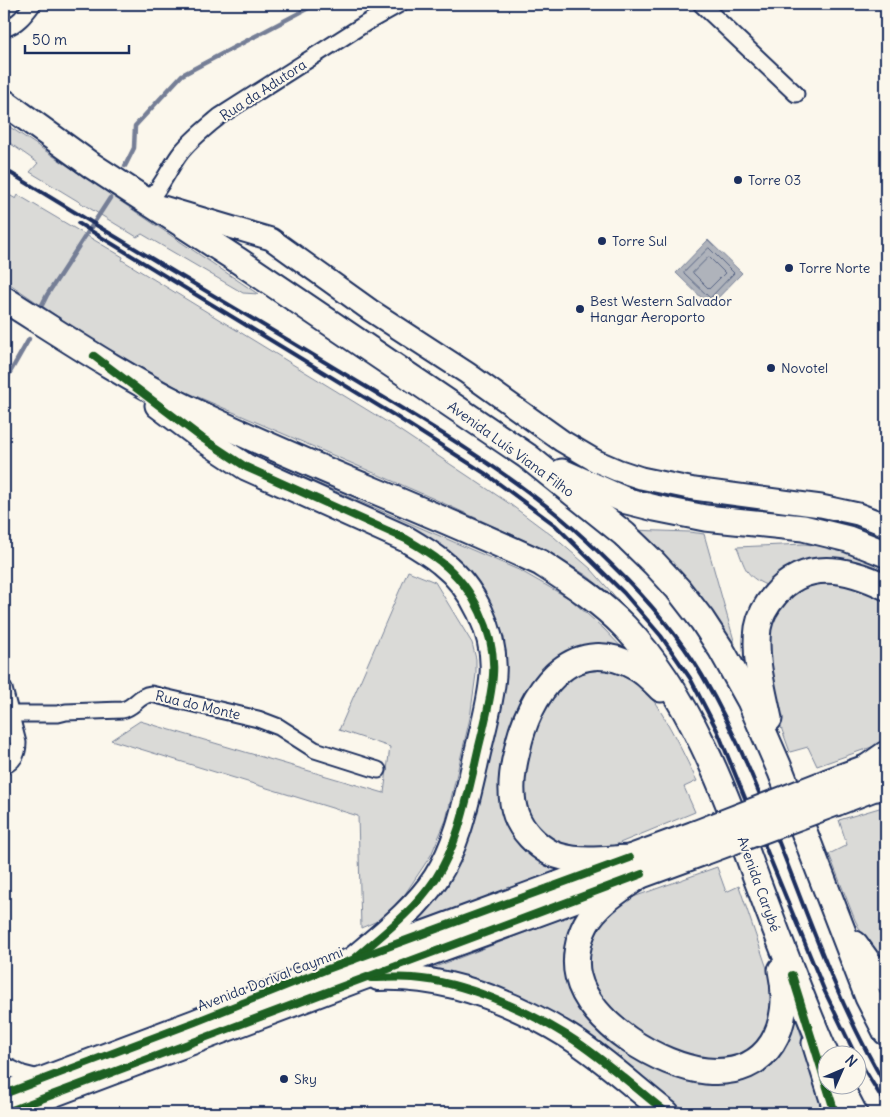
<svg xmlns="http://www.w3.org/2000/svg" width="890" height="1117" font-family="Delius,sans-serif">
<rect width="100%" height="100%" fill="#fbf7ec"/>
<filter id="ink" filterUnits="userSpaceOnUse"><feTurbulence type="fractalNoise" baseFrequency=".02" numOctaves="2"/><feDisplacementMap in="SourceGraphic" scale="10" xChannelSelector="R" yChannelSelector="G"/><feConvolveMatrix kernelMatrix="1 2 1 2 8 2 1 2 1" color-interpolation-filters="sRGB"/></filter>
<g filter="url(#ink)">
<g fill="#dadad7" stroke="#7a849a">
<polygon points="4,123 258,294 243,293 142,234 137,237 30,172 38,163 4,139"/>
<polygon points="4,192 16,199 18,195 123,257 122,260 387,422 507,502 554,537 591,569 619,601 586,575 546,550 432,498 182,390 95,342 4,280"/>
<polygon points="259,458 521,571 570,599 604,629 630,656 556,663 506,797 572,868 398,931 429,902 501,683 466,573 263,464"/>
<polygon points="631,530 690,532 704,534 735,644"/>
<path d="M804 544 848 549 886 564V578L792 571 766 585C745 576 745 567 737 547Z"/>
<polygon points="408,571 435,582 472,643 476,659 476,674 470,718 446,820 431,855 405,894 382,919 361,928 358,816 111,740 140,721 384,793 390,747 339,730"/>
<polygon points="833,577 886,597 886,742 817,766 808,747 790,752 770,697 769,617 784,593"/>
<path d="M596 669C605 670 617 670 626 673 651 682 685 757 697 781L684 787 695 812 593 854 559 850 535 833 521 808 531 720 573 674Z"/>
<polygon points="886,806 886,967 867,944 855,920 829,854 847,845 839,820"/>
<polygon points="717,867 726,892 739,886 777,998 760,1045 734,1063 665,1053 592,995 587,948 596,923 614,904"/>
<polygon points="587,909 574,991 708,1081 789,1030 795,1015 825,1113 681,1113 505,992 479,980 430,969"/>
</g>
<polygon fill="#afb3bb" stroke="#747e96" points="708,240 742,273 710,306 676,273"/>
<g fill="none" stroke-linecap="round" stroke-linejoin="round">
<g stroke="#566483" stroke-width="1">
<polygon points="709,248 734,273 710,298 684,273"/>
<polygon points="709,257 725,273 709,289 693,273"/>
</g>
<g stroke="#747e96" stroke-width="4.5">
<polyline points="125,166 134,148 135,126 182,75 316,4"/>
<polyline points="42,305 47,295 110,198"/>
<polyline points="4,383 29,339"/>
</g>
<defs>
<g id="minor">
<polyline points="701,4 796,94"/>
<path d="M4 29C17 25 25 15 33 4"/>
<path d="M148 201C161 188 169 169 179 155 190 140 206 128 220 116L366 23 400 4"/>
<path d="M4 689 18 743C18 754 13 762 4 766"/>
<path d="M11 714H58L66 712 122 710C134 708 139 695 151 694L258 719 279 727 315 750 378 770"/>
<polyline points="4,1065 23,1074 43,1079"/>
</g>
<g id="secondary">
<polyline points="163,207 271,239 370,310 467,373 562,441 596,461 617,470 641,478 694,489 821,506 858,514 886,525"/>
<polyline points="813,1043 835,1113"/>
</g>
<g id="primary">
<polyline points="829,781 886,760"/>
<polyline points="837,803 886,784"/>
<path d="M378 978C446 975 511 1001 568 1036 603 1058 635 1088 667 1113"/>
<polyline points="4,1094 195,1022 325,970 696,833"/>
<polyline points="4,1113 359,979 703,853"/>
</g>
<g id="trunk">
<polyline points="4,102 91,165 239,261 527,456 624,534 654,563 678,589 702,620 721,649 750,701 781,772 868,997 886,1032"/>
<path d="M4 299C63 336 121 375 183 406 300 463 423 508 541 563 570 582 600 601 625 627 691 697 725 792 757 880 780 941 802 1001 828 1060"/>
<path d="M158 405 202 438 246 467 406 539C418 546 430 553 441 562 473 587 496 633 493 675 491 704 481 735 475 764 466 802 458 844 436 878 415 910 382 935 353 960"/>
<polyline points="562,472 627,501 655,508 705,518 803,528 848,539 886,554"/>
<path d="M769 719C763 690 754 658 758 628 760 616 767 604 775 595 806 558 849 569 886 587"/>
<polyline points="869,766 886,754"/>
<polyline points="878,788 886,787"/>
<path d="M630 858C604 859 575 864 551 853 536 845 522 831 516 815 509 795 512 771 517 751 528 695 570 631 635 667 645 672 653 681 661 689"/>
<path d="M642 874C623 888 597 903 586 924 578 939 574 960 578 976 589 1024 660 1066 706 1071 770 1077 793 1025 781 970"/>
<polyline points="855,944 868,962 886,979"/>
<polyline points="839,1084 854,1113"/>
</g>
</defs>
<use href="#minor" stroke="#1b2f5e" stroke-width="19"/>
<use href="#secondary" stroke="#1b2f5e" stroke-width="25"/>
<use href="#primary" stroke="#1b2f5e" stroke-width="28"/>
<use href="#trunk" stroke="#1b2f5e" stroke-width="29"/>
<use href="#minor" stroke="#fbf7ec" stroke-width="15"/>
<use href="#secondary" stroke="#fbf7ec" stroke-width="21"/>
<use href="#primary" stroke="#fbf7ec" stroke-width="24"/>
<use href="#trunk" stroke="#fbf7ec" stroke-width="25"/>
<g stroke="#1b2f5e" stroke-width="4">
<path d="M4 169C111 235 220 299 328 364 407 412 489 458 560 517 579 533 597 550 614 567 647 599 678 635 702 675 778 805 809 956 886 1086"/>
<polyline points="78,223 392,414 486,474 555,525 624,593 661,636 690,678 717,730 825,992 855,1054"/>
<polyline points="858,1059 886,1105"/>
</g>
<defs>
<g id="primary-bridge">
<polyline points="696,833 829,781"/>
<polyline points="703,853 837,803"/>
</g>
</defs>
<use href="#primary-bridge" stroke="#1b2f5e" stroke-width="28" stroke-linecap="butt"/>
<use href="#primary-bridge" stroke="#fbf7ec" stroke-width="24"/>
<defs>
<g id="cycleway">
<path d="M94 356 202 438 246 467 406 539C418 546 430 553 441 562 473 587 496 633 493 675 491 704 481 735 475 764 466 802 458 844 436 878 415 910 382 935 353 960"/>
<polyline points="792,975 835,1113"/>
<path d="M371 978C385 978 399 977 413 978 465 982 524 1009 568 1036 603 1058 635 1088 667 1113"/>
<polyline points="4,1094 195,1022 325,970 630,858"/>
<polyline points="4,1113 642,874"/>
</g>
</defs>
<use href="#cycleway" stroke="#fbf7ec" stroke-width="11"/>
<use href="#cycleway" stroke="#1b5e20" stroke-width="8"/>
</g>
</g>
<g fill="#1b2f5e" stroke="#fbf7ec" stroke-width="2">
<circle cx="738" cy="180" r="5"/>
<circle cx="602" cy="241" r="5"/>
<circle cx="789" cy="268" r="5"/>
<circle cx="580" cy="309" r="5"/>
<circle cx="771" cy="368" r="5"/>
<circle cx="284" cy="1079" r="5"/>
</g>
<g text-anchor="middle" stroke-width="4" stroke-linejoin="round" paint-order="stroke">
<g font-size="14" fill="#1b2f5e" stroke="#fbf7ec">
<text transform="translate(263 90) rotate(-33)" y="5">Rua da Adutora</text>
<text transform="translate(511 449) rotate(36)" y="5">Avenida Luís Viana Filho</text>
<text transform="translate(198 705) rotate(13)" y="5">Rua do Monte</text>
<text transform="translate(759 884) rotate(70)" y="5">Avenida Carybé</text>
<text transform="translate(270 979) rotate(-21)" y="5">Avenida Dorival Caymmi</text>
</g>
<g font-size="14" fill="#1b2f5e" stroke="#fbf7ec" text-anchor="start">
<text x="748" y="185">Torre 03</text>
<text x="612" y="246">Torre Sul</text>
<text x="799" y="273">Torre Norte</text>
<text x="590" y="306">Best Western Salvador<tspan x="590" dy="16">Hangar Aeroporto</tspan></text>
<text x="781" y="373">Novotel</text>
<text x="294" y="1084">Sky</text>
</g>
</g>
<rect width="890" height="1117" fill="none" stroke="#fbf7ec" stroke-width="20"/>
<rect x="10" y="10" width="870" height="1097" fill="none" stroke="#1b2f5e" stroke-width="2" filter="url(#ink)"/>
<g transform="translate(842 1070) rotate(45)"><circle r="24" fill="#fbf7ec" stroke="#a1a7b3"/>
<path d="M0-4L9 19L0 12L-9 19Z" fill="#1b2f5e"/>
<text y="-8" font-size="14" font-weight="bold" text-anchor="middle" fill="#1b2f5e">N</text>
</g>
<path d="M25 45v8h104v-8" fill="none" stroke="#1b2f5e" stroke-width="2.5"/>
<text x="32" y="45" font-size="15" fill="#1b2f5e" stroke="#fbf7ec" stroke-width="4" paint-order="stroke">50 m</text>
</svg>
